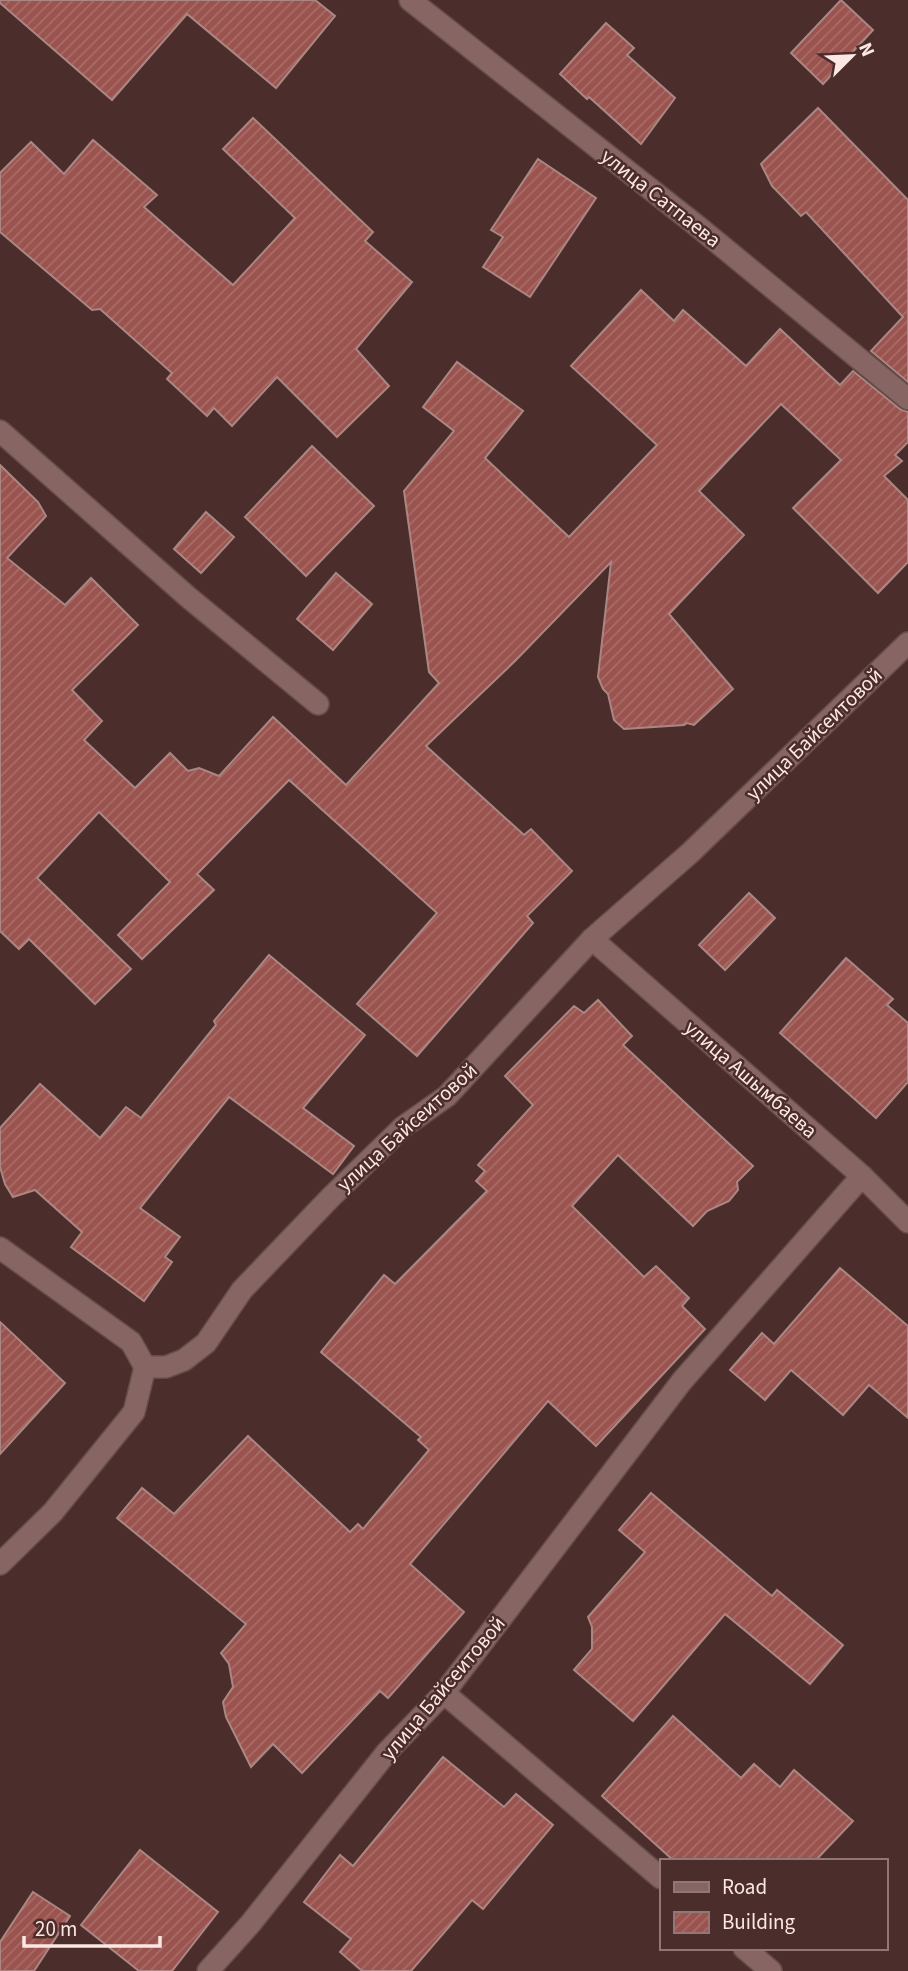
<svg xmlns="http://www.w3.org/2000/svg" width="908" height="1971" font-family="'Source Sans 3',sans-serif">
<defs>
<pattern id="building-hatch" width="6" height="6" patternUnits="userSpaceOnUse" patternTransform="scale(1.75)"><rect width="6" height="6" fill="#9a534e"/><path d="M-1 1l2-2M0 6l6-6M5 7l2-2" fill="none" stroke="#a96c67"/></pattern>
</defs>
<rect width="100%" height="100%" fill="#4b2d2b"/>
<g fill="url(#building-hatch)" stroke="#ab8783" stroke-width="2">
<polygon points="0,0 315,0 335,16 276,88 187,14 112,100 0,3"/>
<polygon points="841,0 873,30 823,84 791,53"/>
<polygon points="606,23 634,48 627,55 675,98 641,144 589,97 587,99 560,74"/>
<polygon points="818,108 908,200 908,382 871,351 903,317 806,212 801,216 772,186 761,164"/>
<polygon points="253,118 373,232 365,241 412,282 356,349 389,386 337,437 277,377 232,426 214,408 207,416 167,379 172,373 100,309 92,310 0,232 0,173 31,142 64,174 93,140 157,195 144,207 233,285 295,218 223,149"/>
<polygon points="538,159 596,198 530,297 483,267 503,237 491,230"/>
<polygon points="641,290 674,321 683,310 746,366 780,329 840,385 853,371 900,409 908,412 908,442 895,455 902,461 884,476 908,500 908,562 878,593 793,508 841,460 781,404 699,491 744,535 669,614 733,689 694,725 687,723 684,725 624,729 614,720 608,694 603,689 598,677 611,562 515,661 426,746 524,835 531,829 572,871 527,916 533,923 417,1056 357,1004 437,913 289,780 197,874 214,890 142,959 118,935 170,882 99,812 37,878 131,969 95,1004 29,939 19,949 0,931 0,465 38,502 46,516 7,558 65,605 91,578 138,625 72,690 102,721 84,740 135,788 170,753 188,771 199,768 219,776 273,717 346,785 439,683 429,672 404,491 454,431 423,407 457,362 523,411 485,458 569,537 657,445 571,366"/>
<polygon points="312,446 374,506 306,576 245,517"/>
<polygon points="206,512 234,537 201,573 174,549"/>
<polygon points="336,573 372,604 333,650 297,619"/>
<polygon points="749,893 775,918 725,970 699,945"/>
<polygon points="269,955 365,1035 303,1108 354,1146 333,1174 229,1097 140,1208 180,1237 165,1257 172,1262 144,1301 71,1247 82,1232 35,1190 13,1197 5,1184 0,1167 0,1128 40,1084 100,1138 126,1107 141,1118 216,1025 214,1021"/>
<polygon points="846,958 893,999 887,1005 908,1023 908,1082 876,1118 780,1033"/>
<polygon points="598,1000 632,1036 623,1045 753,1166 737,1182 738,1190 729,1201 707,1211 693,1226 618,1155 572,1206 644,1277 656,1266 689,1298 682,1306 705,1329 596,1446 548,1401 410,1564 464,1612 388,1698 380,1691 302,1773 273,1744 251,1767 226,1717 223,1702 233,1687 229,1664 221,1653 246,1624 117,1518 142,1488 174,1514 248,1436 350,1532 358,1524 363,1529 429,1450 418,1440 421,1437 321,1352 384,1275 395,1284 487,1191 476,1181 485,1171 478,1165 533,1105 505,1076 574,1006 584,1013"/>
<polygon points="840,1268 908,1326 908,1418 869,1385 843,1415 791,1370 765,1400 730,1370 762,1333 774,1344"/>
<polygon points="0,1322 65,1383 0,1454"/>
<polygon points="651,1493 772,1596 777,1590 843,1645 810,1684 725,1614 633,1721 574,1670 592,1649 592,1627 588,1617 645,1552 619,1530"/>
<polygon points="673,1716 741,1778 754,1764 780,1787 794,1770 853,1821 815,1861 674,1861 602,1796"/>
<polygon points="443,1757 504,1807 516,1794 553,1825 483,1909 472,1900 411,1971 362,1971 340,1952 351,1939 304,1902 340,1855 353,1866"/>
<polygon points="140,1850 218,1912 172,1971 139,1971 81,1925"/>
<polygon points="33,1892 70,1916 34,1971 0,1971 0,1942"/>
</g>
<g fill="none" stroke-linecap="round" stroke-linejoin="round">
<defs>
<g id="minor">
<polyline points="410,0 696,225 908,399"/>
<polyline points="0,431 188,597 318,704"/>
<polyline points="592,939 862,1176 908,1222"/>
<polyline points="0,1248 131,1342 145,1367"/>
<polyline points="0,1564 53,1512 134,1412 145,1367 166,1367 184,1360 206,1343 242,1290 331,1197 403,1127 447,1096 592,939 690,853 908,643"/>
<polyline points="444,1693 661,1878"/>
<polyline points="744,1948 771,1971"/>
<polyline points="208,1971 251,1923 387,1752 444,1693 682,1381 862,1176"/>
</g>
</defs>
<use href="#minor" stroke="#654c4a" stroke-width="24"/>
<use href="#minor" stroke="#876562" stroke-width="21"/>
</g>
<g text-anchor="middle" stroke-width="5" stroke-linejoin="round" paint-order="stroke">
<g font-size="21" fill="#fce7e5" stroke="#4b2d2b">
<text transform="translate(661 198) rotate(38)" y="7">улица Сатпаева</text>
<text transform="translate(814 734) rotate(-44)" y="7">улица Байсеитовой</text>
<text transform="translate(751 1079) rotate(41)" y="7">улица Ашымбаева</text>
<text transform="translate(407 1127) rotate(-42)" y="7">улица Байсеитовой</text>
<text transform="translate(443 1688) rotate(-50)" y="7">улица Байсеитовой</text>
</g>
</g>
<rect x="660" y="1859" width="228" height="91" fill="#4b2d2b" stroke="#927775" stroke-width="2"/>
<rect x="674" y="1882" width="35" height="10" fill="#876562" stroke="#927775" stroke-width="2"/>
<text x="722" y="1894" font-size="21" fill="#fce7e5">Road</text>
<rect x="674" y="1912" width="35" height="21" fill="url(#building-hatch)" stroke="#927775" stroke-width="2"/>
<text x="722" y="1929" font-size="21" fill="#fce7e5">Building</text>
<g transform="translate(852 56) rotate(66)" stroke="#4b2d2b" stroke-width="5" paint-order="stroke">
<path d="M0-5L12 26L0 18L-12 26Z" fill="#fce7e5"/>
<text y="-10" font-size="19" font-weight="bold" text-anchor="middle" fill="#fce7e5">N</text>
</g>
<path d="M24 1936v10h136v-10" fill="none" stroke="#fce7e5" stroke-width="3.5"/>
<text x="35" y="1936" font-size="21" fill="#fce7e5" stroke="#4b2d2b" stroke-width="5" paint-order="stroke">20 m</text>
</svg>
